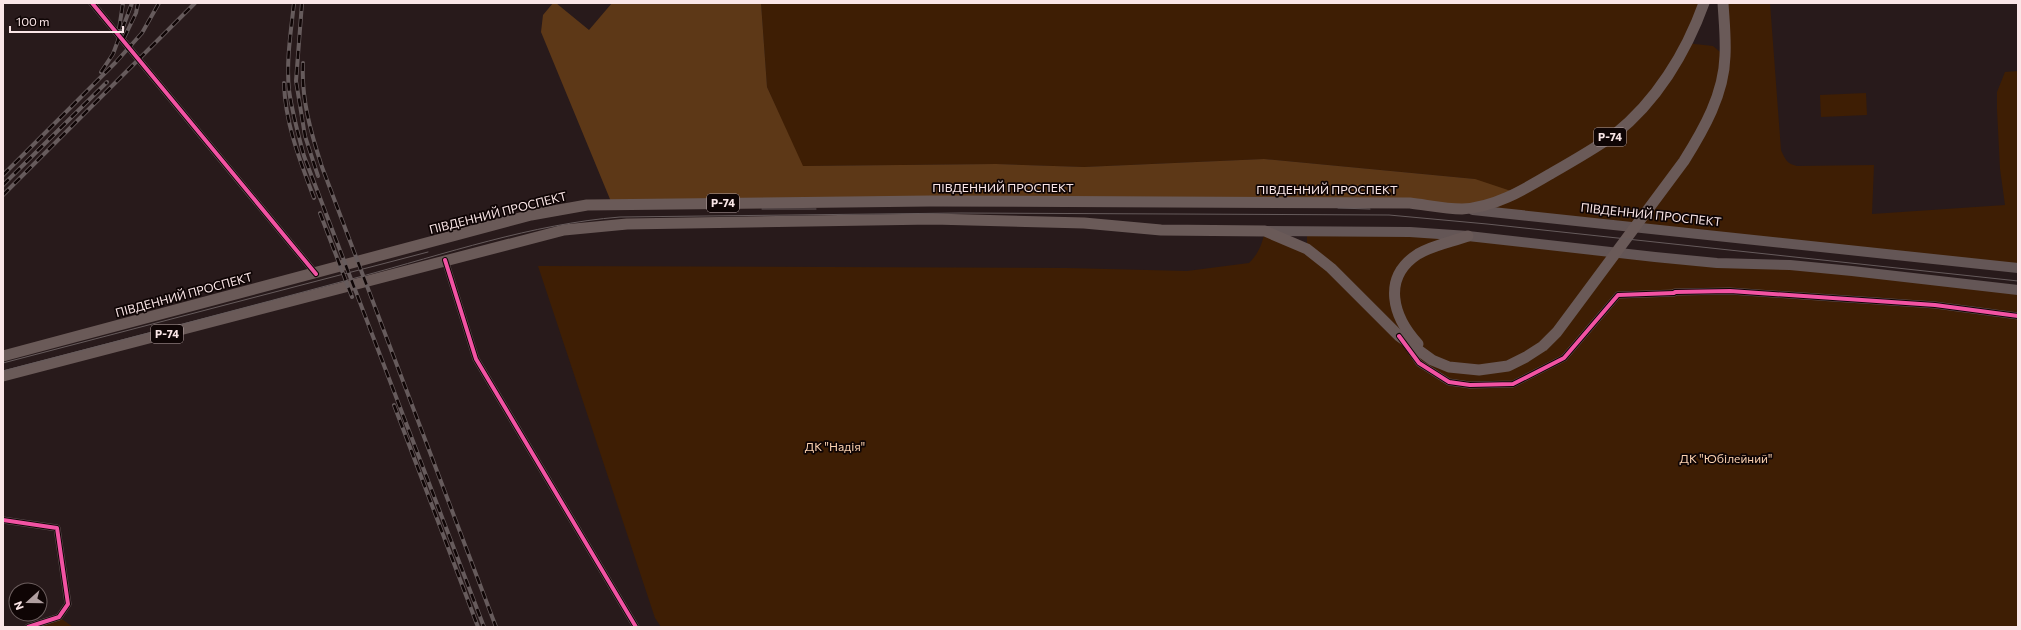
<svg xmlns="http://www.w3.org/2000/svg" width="2021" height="630" font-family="Commissioner,sans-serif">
<rect width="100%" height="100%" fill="#281a1b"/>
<g fill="#3e1e04">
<path d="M761 3H1704L1686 43 1713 46 1725 56 1723 3H1770L1781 150C1785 159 1787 164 1797 166L1874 165 1872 214 2005 205 2000 169 1997 109V92L2005 72 2018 71V268L1462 209 1475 179 1264 159 1084 167 996 164 802 166 767 87Z"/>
<polygon points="1866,93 1867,115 1821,117 1820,95"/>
<path d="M1265 231 1307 249V231L1410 232 2018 290V627H661L655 618 538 266 1067 268 1187 271 1249 263C1259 253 1262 244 1265 231Z"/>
<polygon points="59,617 73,627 28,627"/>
</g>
<polygon fill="#5d3817" points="553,3 556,3 589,30 612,3 761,3 767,87 803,166 996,164 1084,167 1264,159 1475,179 1517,193 1485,205 612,204 541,32 543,15"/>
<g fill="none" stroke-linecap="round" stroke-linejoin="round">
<g stroke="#5e5152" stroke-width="7">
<polyline points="92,3 316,274"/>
<polyline points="445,260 476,359 636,627"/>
<polyline points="1675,292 1730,291 1935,305 2018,316"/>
<polyline points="1406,344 1419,363 1449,382 1470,385 1513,384 1564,358 1618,295 1674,293"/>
<polyline points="3,520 57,528 68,604 59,617 28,627"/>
</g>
<g stroke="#645656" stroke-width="10">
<polyline points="1473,210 2018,268"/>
<polyline points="1265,231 1410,232 1468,236 1655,257 1717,263 1790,265 1852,271 2018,290"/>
</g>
<g stroke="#6a5a58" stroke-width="11">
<path d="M1418 344C1393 317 1381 278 1418 254 1433 245 1451 242 1468 236"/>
<path d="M3 356 531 215 587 205 930 201 1410 203C1427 205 1445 209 1462 209 1494 208 1525 189 1552 173 1573 161 1594 149 1614 135 1656 102 1686 53 1704 3"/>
<path d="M3 376 564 230 627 224 933 219 1084 223 1161 230 1265 231 1307 249 1331 268 1399 336 1432 360 1449 367 1479 370 1508 366 1526 357 1543 346 1557 332 1684 161C1704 129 1724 94 1725 56 1726 38 1724 20 1723 3"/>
</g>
<g stroke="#665b5c" stroke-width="1">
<polyline points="1338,208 1370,209"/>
<polyline points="762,209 816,209"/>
<polyline points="3,363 428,252"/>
<path d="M3 371C122 340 241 309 359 277 445 254 532 224 620 217L961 213 1389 215 1487 224 2018 281"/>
</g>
<defs>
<g id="rail">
<path d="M294 3C291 31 286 61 289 90 292 112 298 134 304 156L484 627"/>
<polyline points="302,3 296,81 305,136 318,176"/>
<polyline points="119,29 123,3"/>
<polyline points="124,38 136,13 138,3"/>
<path d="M303 63C301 99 311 133 322 167L496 627"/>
<polyline points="101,72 113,54 132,3"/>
<path d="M284 83C285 123 300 161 314 198"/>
<polyline points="3,175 116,62 142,33 159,3"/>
<polyline points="3,185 107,82"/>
<polyline points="3,195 195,3"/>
<polyline points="320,213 352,297"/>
<polyline points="394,405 478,627"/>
</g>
</defs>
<use href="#rail" stroke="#665b5c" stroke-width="4"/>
<use href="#rail" stroke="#0f0505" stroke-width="2.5" stroke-dasharray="8" stroke-linecap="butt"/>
<defs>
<g id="cycleway">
<polyline points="92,3 316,274"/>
<polyline points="445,260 476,359 636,627"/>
<polyline points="1675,292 1730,291 1935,305 2018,316"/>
<polyline points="1399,336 1419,363 1449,382 1470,385 1513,384 1564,358 1618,295 1674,293"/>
<polyline points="3,520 57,528 68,604 59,617 28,627"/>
</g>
</defs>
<use href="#cycleway" stroke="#0f0505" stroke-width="6"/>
<use href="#cycleway" stroke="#f153a3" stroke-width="4"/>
</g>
<g text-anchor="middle" stroke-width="3.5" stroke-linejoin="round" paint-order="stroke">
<g fill="#0f0505" stroke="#b4a2a3" stroke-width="1">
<rect x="1594" y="128" width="32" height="18" rx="3"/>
<rect x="707" y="194" width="32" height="18" rx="3"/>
<rect x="151" y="325" width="32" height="18" rx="3"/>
</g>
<g font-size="11" font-weight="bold" fill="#fae6e7">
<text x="1610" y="141">Р-74</text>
<text x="723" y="207">Р-74</text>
<text x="167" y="338">Р-74</text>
</g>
<g font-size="12" fill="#fae6e7" stroke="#0f0505">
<text x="1003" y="192">ПІВДЕННИЙ ПРОСПЕКТ</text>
<text x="1327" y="194">ПІВДЕННИЙ ПРОСПЕКТ</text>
<text transform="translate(498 213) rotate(-14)" y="4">ПІВДЕННИЙ ПРОСПЕКТ</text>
<text transform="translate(1651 215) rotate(6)" y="4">ПІВДЕННИЙ ПРОСПЕКТ</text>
<text transform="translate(184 295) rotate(-15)" y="4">ПІВДЕННИЙ ПРОСПЕКТ</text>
</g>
<g font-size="12" fill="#fbd1b0" stroke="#0f0505">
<text x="835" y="451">ДК "Надія"</text>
<text x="1726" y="463">ДК "Юбілейний"</text>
</g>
</g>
<rect width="2021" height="630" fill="none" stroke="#fae6e7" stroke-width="8"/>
<g transform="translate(28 602) rotate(249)"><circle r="19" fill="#0f0505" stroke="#6d5f5f"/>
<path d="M0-3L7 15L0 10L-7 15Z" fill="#b09fa0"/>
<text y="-6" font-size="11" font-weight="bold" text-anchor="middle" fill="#fae6e7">N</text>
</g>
<path d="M10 26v6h113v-6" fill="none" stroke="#fae6e7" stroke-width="2"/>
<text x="16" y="26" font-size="12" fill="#fae6e7" stroke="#0f0505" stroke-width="3" paint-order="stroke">100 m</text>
</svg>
